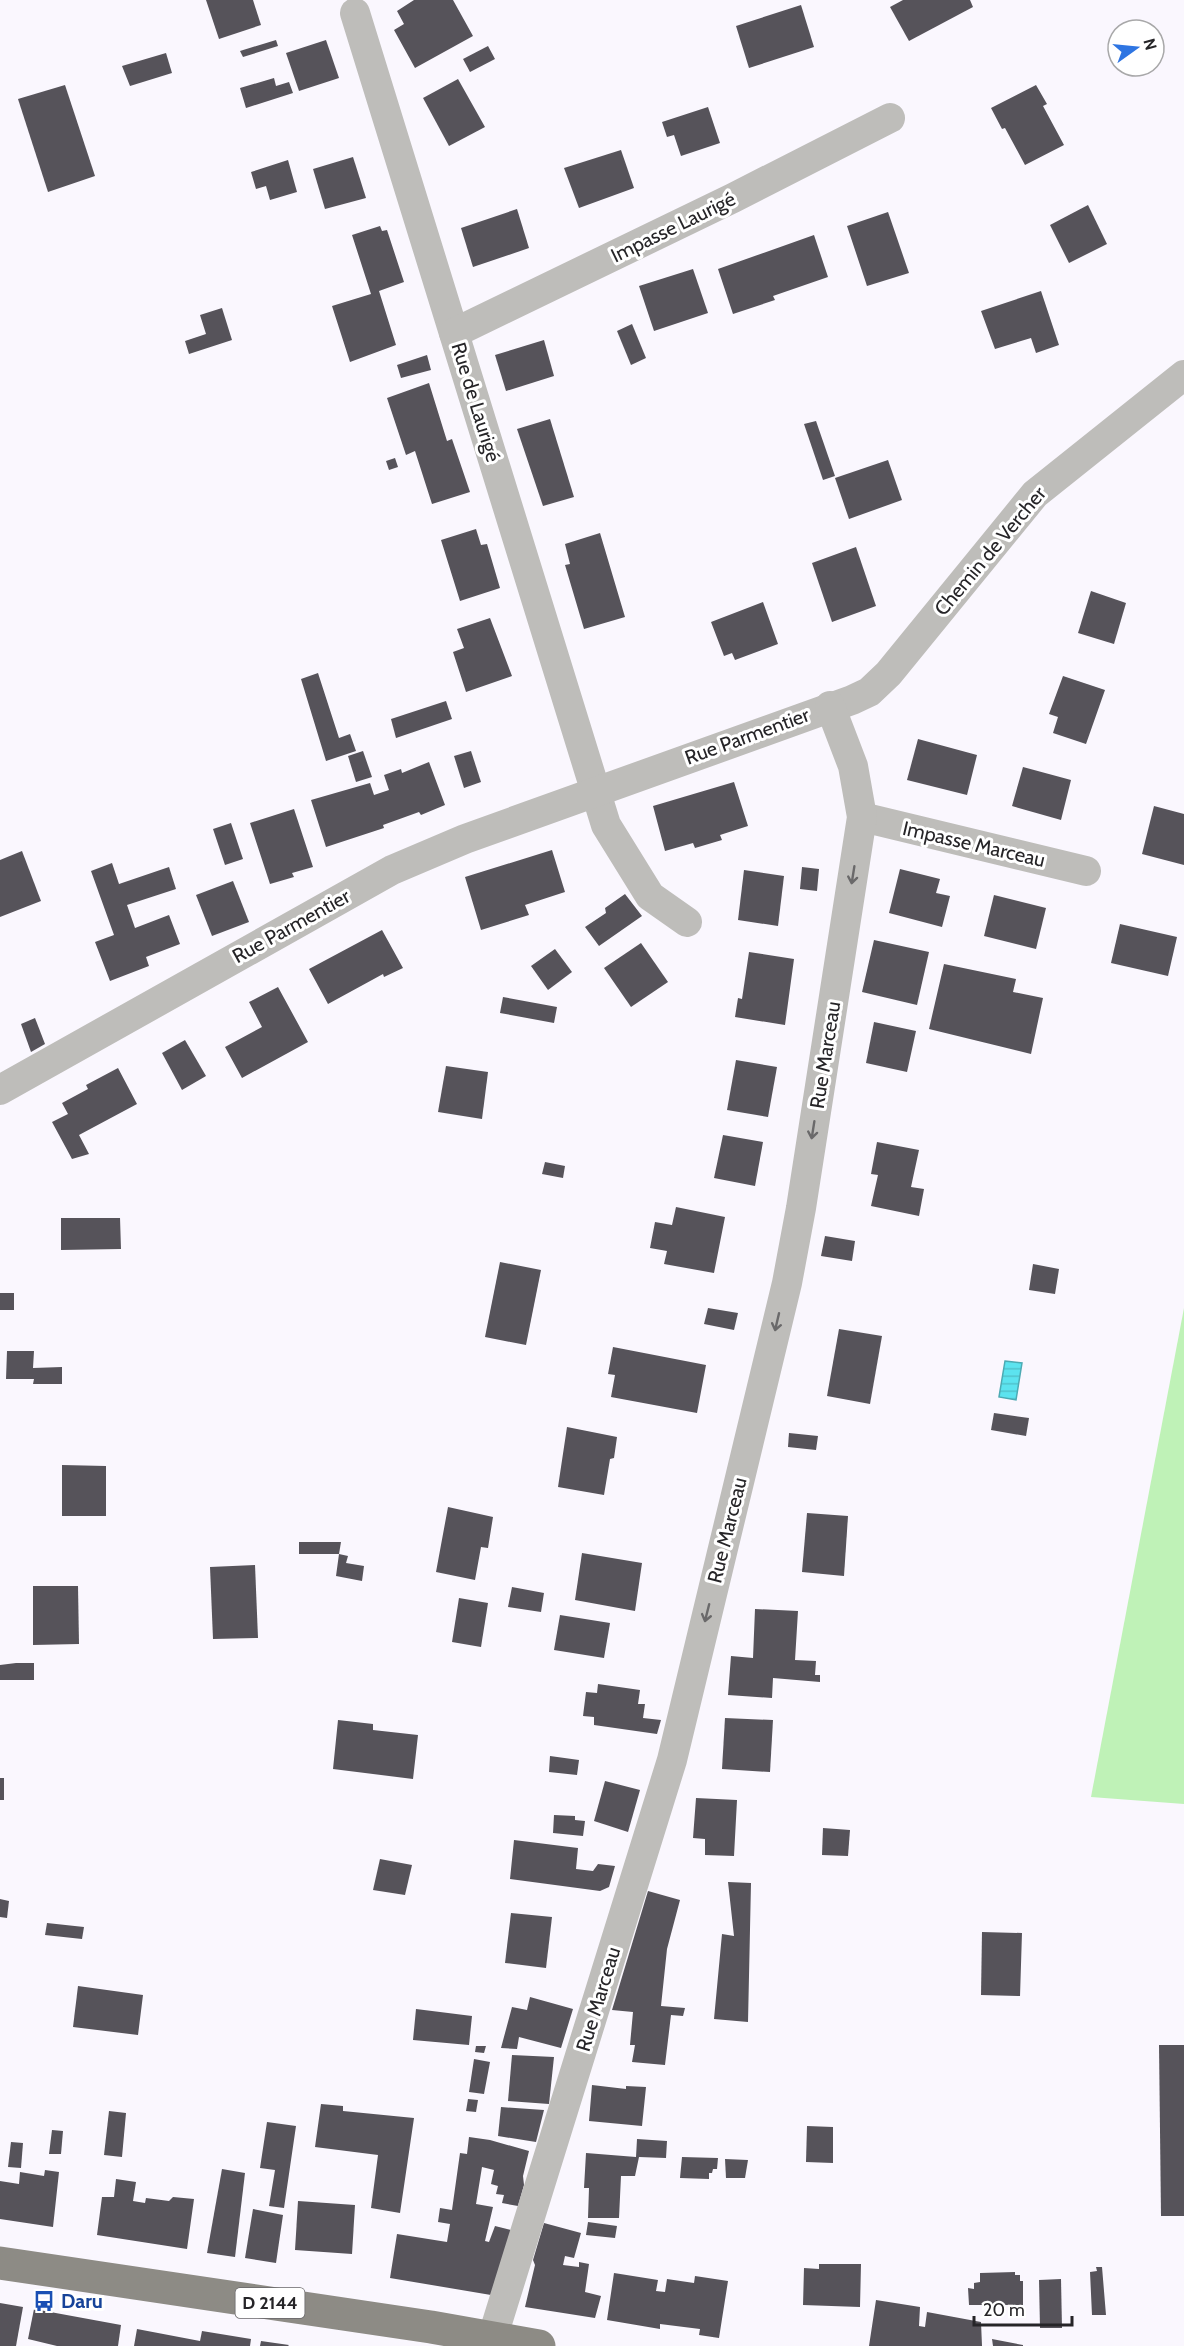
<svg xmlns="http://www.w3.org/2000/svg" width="1184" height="2346" font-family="Cabin,sans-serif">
<defs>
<pattern id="water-rules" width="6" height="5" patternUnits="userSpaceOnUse" patternTransform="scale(1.5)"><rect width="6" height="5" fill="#5ce3ef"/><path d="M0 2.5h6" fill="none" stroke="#50c3cd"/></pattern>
</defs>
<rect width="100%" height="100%" fill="#faf7fe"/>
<polygon fill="#bff2b7" points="1184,1308 1184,1804 1091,1797"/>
<polygon fill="url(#water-rules)" stroke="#4caab3" stroke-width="1.5" points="1005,1361 1022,1363 1016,1400 999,1397"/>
<g fill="#56535a">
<polygon points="206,0 253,0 261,25 219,39"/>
<polygon points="414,0 453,0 473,36 415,68 394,30 404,24 397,11"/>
<polygon points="903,0 970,0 973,7 909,41 890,7"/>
<polygon points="801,5 814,47 749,68 736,26"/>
<polygon points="276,40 278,46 243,57 240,51"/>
<polygon points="326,40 339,78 299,91 286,53"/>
<polygon points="488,46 495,59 470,72 463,59"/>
<polygon points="166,53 172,73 130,86 122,66"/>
<polygon points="274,78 276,86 289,82 293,93 246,108 240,88"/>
<polygon points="458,79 485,127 449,146 423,98"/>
<polygon points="65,85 95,176 48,192 18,99"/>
<polygon points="1036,85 1047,104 1043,106 1064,145 1025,165 1005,128 1002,129 991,108"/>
<polygon points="708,107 720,143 681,156 674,135 667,137 662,122"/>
<polygon points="621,150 634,188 579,208 564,168"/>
<polygon points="353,157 366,198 325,209 313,169"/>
<polygon points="288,160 297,192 270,200 266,186 256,189 251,172"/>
<polygon points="1088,205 1107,244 1069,263 1050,225"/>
<polygon points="517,209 529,248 473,267 461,228"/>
<polygon points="888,212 909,273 867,286 847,226"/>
<polygon points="380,226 382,231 387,230 404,282 379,291 396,345 350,362 332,306 371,294 352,235"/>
<polygon points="814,235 828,277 773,296 775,300 733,314 718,269"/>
<polygon points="693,269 708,313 654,331 639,286"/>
<polygon points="1041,291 1059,345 1036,353 1031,338 995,349 981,311"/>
<polygon points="222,308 232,340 189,354 185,341 206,334 200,315"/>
<polygon points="632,324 646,358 631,365 617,331"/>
<polygon points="544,340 554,376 506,391 495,355"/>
<polygon points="427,355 431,370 401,378 397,365"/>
<polygon points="429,383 447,441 452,439 470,492 432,504 415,451 406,455 387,398"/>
<polygon points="550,419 574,497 543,506 517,429"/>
<polygon points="816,421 835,476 823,480 804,424"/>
<polygon points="395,458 398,467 389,470 386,461"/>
<polygon points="888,460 902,500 849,519 835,478"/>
<polygon points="476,529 481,545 487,544 500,588 460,601 441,540"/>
<polygon points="600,533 625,617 584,629 565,565 570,564 565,544"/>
<polygon points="856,547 876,606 832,622 812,563"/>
<polygon points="1091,591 1126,603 1114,644 1078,633"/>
<polygon points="763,602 778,644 735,660 732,653 724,656 711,622"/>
<polygon points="490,618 512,676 466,692 453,652 464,648 457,629"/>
<polygon points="318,673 339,738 350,734 356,751 326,761 301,679"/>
<polygon points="1063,676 1105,690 1086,744 1053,733 1058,717 1049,714"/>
<polygon points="446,701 452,719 396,738 391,719"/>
<polygon points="918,739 977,755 967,795 907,780"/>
<polygon points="363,751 372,777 356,782 348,756"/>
<polygon points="471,751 481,782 464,788 454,756"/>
<polygon points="429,762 445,805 421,815 419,812 383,825 384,828 326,847 311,800 370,783 374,795 389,790 384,775 401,769 402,773"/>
<polygon points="1023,767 1071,780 1061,820 1012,806"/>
<polygon points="734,782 748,826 720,835 722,840 695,848 693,843 665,851 653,806"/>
<polygon points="1154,806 1184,814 1184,865 1142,854"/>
<polygon points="294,809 313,867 292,873 294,877 270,884 250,823"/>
<polygon points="231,823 243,859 225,865 213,829"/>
<polygon points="552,850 565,892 525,905 529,915 481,930 465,877"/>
<polygon points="22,851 41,901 0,917 0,860"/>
<polygon points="112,863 119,884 169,867 176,889 127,905 135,928 169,915 180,944 146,957 149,966 110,981 95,942 114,935 91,871"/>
<polygon points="802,867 819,869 817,891 800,889"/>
<polygon points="900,869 940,879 936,893 950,896 942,927 889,913"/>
<polygon points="744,870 784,876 778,926 738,920"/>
<polygon points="233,881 249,922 212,936 196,895"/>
<polygon points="625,894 642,916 599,946 585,927 606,913 605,908"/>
<polygon points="994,895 1046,908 1036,949 984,936"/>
<polygon points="1120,924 1177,937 1168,976 1111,963"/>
<polygon points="382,930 403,968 384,977 383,974 328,1004 309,969"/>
<polygon points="874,940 929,952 917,1005 862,992"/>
<polygon points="641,943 668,982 631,1007 604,968"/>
<polygon points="555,949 572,972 548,990 531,966"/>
<polygon points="749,952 794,959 785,1025 735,1017 738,998 742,999"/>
<polygon points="944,964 1016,979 1013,992 1043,998 1031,1054 929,1029"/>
<polygon points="278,987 308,1042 242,1078 225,1047 262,1027 249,1002"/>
<polygon points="503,997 557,1007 554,1023 500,1013"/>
<polygon points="35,1018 45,1044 31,1052 21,1024"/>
<polygon points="874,1022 916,1031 907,1072 866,1063"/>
<polygon points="185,1040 206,1076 182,1090 162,1053"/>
<polygon points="736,1060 777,1067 768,1117 727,1110"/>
<polygon points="446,1066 488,1072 482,1119 438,1112"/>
<polygon points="118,1068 137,1104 79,1135 89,1154 72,1159 52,1122 68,1114 62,1103 88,1089 86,1085"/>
<polygon points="723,1135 763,1142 755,1186 714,1178"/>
<polygon points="877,1142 919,1150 911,1187 924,1189 919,1216 871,1206 878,1175 871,1174"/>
<polygon points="545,1162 565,1166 563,1178 542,1174"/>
<polygon points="676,1207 725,1217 714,1273 664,1264 667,1251 650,1248 655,1222 672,1225"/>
<polygon points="61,1218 120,1218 121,1249 61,1250"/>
<polygon points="825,1236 855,1241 852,1261 821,1256"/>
<polygon points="500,1262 541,1270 526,1345 485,1337"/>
<polygon points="1033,1264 1059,1269 1055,1294 1029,1290"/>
<rect x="0" y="1293" width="14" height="17"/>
<polygon points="708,1308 738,1313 734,1330 704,1324"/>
<polygon points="839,1329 882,1336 870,1404 827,1396"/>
<polygon points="613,1347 706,1365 697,1413 611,1397 615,1375 608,1374"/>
<polygon points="7,1351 34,1351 33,1368 62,1367 62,1384 33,1384 34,1379 6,1379"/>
<polygon points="994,1413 1029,1418 1026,1436 991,1430"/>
<polygon points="567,1427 617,1437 614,1458 610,1459 604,1495 558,1487"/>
<polygon points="789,1433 818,1436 816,1450 788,1447"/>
<polygon points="62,1465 106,1466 106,1516 62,1516"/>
<polygon points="448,1507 493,1517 488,1548 481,1547 475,1580 436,1572"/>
<polygon points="807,1513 848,1516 844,1576 802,1572"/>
<polygon points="299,1542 341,1542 339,1554 299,1554"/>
<polygon points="582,1553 642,1563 635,1611 575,1600"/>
<polygon points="339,1554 348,1556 346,1563 364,1566 362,1581 336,1576"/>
<polygon points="255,1565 258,1638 213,1639 210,1567"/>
<polygon points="33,1586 78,1586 79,1644 33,1645"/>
<polygon points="512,1587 544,1593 541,1612 508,1607"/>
<polygon points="459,1598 488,1603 481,1647 452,1642"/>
<polygon points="755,1609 798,1611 795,1660 816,1661 815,1675 820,1675 820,1682 773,1678 772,1698 728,1695 731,1656 753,1658"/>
<polygon points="560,1615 610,1623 604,1658 554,1650"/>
<polygon points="16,1663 34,1663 34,1680 0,1680 0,1665"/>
<polygon points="598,1684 640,1690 638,1704 645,1704 643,1718 661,1720 657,1734 594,1725 594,1717 583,1716 586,1692 597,1693"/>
<polygon points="725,1718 773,1720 770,1772 722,1769"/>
<polygon points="338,1720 373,1724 373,1730 418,1735 413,1779 333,1769"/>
<polygon points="550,1756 579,1760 577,1775 549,1772"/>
<rect x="0" y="1778" width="4" height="22"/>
<polygon points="605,1781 640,1790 628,1832 594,1821"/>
<polygon points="696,1798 737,1800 734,1856 705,1855 705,1839 693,1838"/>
<polygon points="554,1815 575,1816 575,1820 585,1821 583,1836 553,1833"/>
<polygon points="823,1828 850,1830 848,1856 822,1855"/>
<polygon points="514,1840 578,1848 576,1869 593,1871 598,1864 615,1866 609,1887 600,1891 510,1879"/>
<polygon points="380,1859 412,1865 405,1895 373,1890"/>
<polygon points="728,1882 751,1883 748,2022 714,2019 722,1934 734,1936"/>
<polygon points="648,1891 680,1900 667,1949 661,2006 685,2008 683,2016 671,2015 665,2065 632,2062 635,2045 630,2045 633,2012 612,2010"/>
<polygon points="0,1899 9,1901 7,1918 0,1917"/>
<polygon points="511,1913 552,1917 546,1968 505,1963"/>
<polygon points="47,1923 84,1927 82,1939 45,1935"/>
<polygon points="982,1932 1022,1933 1020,1996 981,1995"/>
<polygon points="78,1986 143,1995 138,2035 73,2027"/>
<polygon points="530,1997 573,2009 561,2048 519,2037 517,2049 501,2048 512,2007 527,2010"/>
<polygon points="416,2009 472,2016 469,2045 413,2040"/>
<polygon points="1159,2045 1184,2045 1184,2216 1161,2216"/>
<polygon points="476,2046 486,2046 484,2053 475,2052"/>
<polygon points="512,2055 554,2057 549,2104 508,2101"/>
<polygon points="474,2059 490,2062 484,2094 469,2092"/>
<polygon points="592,2085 626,2089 626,2086 646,2087 642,2126 589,2121"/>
<polygon points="468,2099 478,2100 476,2112 466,2111"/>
<polygon points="321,2104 343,2106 343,2111 414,2118 400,2213 371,2208 378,2155 315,2147"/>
<polygon points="501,2107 544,2110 536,2142 498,2136"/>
<polygon points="109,2111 126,2113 122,2157 104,2155"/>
<polygon points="267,2122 296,2126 284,2208 269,2206 275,2170 260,2168"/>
<polygon points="807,2126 833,2127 833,2163 806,2162"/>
<polygon points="52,2130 63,2131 61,2154 49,2154"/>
<polygon points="469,2137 490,2140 529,2151 523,2176 524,2185 518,2206 502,2203 504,2195 496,2194 498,2186 491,2184 494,2170 482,2167 476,2204 493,2207 485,2241 489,2242 495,2226 511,2230 491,2295 390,2278 397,2234 447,2242 450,2224 438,2222 440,2208 452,2210 460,2153 467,2154"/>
<polygon points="637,2139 667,2141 666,2158 639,2157 635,2176 621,2176 619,2218 588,2218 589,2188 584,2188 586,2153 636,2157"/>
<polygon points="11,2142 23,2143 21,2168 8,2167"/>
<polygon points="682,2157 718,2158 717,2169 713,2169 712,2173 709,2173 709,2179 680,2178"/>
<polygon points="725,2159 748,2160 745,2178 726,2178"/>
<polygon points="222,2169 245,2173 235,2257 207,2253"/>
<polygon points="45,2170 59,2172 53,2227 0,2219 0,2181 19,2184 20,2172 44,2176"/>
<polygon points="116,2179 136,2182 133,2201 145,2203 146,2198 169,2201 173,2197 194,2199 187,2249 97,2235 102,2197 114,2197"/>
<polygon points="298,2201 355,2205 352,2254 295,2250"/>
<polygon points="253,2209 283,2215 276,2263 245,2258"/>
<polygon points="588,2222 617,2226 615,2238 586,2235"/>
<polygon points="544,2223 581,2233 574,2258 565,2256 563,2265 579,2267 579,2262 589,2264 585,2292 601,2296 595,2318 525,2307 535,2265 533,2260"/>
<polygon points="819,2264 861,2264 860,2307 803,2305 804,2268 819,2269"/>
<polygon points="1096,2267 1102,2267 1106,2315 1092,2315 1090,2272 1097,2271"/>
<polygon points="1015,2272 1015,2275 1020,2275 1020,2281 1023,2281 1023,2305 969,2305 968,2288 974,2289 974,2283 980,2282 980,2273"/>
<polygon points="614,2273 658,2280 656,2291 665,2292 667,2279 694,2283 695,2276 728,2281 719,2338 699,2335 700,2329 660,2324 660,2329 607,2320"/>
<polygon points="1061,2279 1062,2328 1040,2328 1039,2280"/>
<polygon points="876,2300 920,2307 919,2326 925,2327 927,2312 981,2322 982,2346 869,2346"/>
<polygon points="0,2303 23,2307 16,2346 0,2346"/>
<polygon points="34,2309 121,2325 118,2346 57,2346 28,2339"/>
<polygon points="137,2329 200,2341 202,2331 251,2339 250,2346 134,2346"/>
<polygon points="992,2339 1023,2345 1023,2346 993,2346"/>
<polygon points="261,2341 289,2345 288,2346 260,2346"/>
</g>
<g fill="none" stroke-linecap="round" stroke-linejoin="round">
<g stroke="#bebdba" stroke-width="30">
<polyline points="355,13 606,825 650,896 687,922"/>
<polyline points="454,333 733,198 890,118"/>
<polyline points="862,817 1086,871"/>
<polyline points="0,1090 392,870 465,839 852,700 869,692 889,673 1035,494 1184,375"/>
<polyline points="492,2339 672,1760 787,1283 801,1208 862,817 853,766 830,706"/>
</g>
<polyline stroke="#8d8b85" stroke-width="33" points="0,2263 431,2327 539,2346"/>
</g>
<defs><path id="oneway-shaft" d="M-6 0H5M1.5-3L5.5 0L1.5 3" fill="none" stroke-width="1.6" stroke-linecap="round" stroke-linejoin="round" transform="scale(1.5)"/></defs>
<g stroke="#6a696a">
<use href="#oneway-shaft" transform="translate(853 875) rotate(99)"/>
<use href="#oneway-shaft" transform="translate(813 1130) rotate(99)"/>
<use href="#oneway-shaft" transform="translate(777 1322) rotate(103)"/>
<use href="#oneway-shaft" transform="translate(707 1613) rotate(104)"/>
</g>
<defs>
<symbol id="bus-bare" viewBox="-9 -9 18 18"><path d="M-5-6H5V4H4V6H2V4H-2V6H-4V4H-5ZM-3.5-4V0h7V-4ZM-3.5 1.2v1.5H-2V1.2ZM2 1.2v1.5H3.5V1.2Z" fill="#1a4fb4" stroke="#fff" stroke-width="2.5" paint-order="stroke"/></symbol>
</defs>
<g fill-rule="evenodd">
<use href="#bus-bare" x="29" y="2286" width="30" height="30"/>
</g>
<g text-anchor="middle" stroke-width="6" stroke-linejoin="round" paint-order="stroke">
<rect fill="#fff" stroke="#676668" stroke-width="1.5" x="235.5" y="2288" width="69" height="30" rx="4.5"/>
<g font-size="18" font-weight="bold" fill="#262528">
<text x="270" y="2309">D 2144</text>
</g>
<g font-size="20" fill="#262528" stroke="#fff">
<text transform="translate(673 227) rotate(-26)" y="7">Impasse Laurigé</text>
<text transform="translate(476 402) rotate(73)" y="7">Rue de Laurigé</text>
<text transform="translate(990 551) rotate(-50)" y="7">Chemin de Vercher</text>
<text transform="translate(747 736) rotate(-20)" y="7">Rue Parmentier</text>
<text transform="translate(974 844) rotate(13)" y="7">Impasse Marceau</text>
<text transform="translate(291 926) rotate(-29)" y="7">Rue Parmentier</text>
<text transform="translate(825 1055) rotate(-81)" y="7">Rue Marceau</text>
<text transform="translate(727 1530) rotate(-76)" y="7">Rue Marceau</text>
<text transform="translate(598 1999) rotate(-73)" y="7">Rue Marceau</text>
</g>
<g font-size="20" font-weight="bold" fill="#164399" stroke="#fff" text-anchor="start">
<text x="61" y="2308">Daru</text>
</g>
</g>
<g transform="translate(1136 48) rotate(75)"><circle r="28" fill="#ffffff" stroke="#a8a8a9" stroke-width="1.5"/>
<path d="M0-4.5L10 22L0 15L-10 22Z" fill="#2e75e2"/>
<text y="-9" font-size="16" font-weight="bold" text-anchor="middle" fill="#262528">N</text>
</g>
<path d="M974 2316v9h98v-9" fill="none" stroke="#262528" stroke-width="3"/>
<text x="983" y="2316" font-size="18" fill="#262528" stroke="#ffffff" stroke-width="4.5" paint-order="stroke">20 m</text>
</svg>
